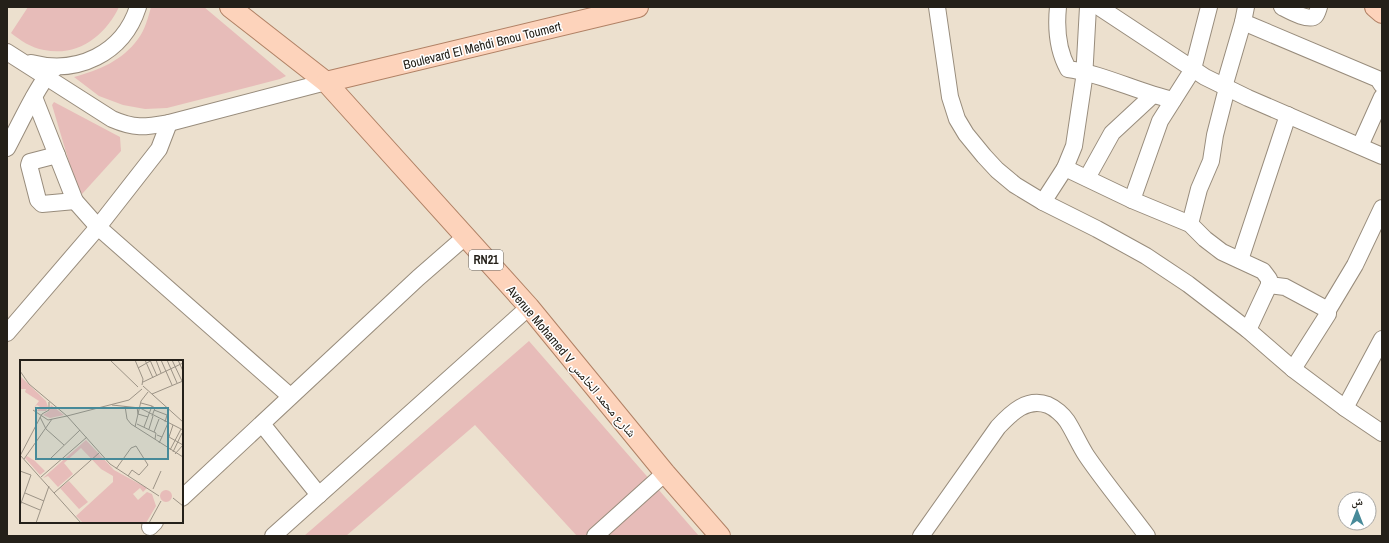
<svg xmlns="http://www.w3.org/2000/svg" width="1389" height="543" font-family="'Archivo Narrow','Noto Naskh Arabic',sans-serif">
<rect width="100%" height="100%" fill="#ece0ce"/>
<g fill="#e7bcb9">
<path d="M28 7H119C105 36 78 57 44 50 31 48 20 40 11 33Z"/>
<path d="M151 7H204L286 76 280 79 167 108 145 109 123 105 99 96 74 77C99 70 122 61 138 39 145 30 148 18 151 7Z"/>
<polygon points="54,102 120,137 121,151 82,194 77,189 52,105"/>
<polygon points="529,341 699,536 577,536 475,425 346,536 304,536"/>
</g>
<g fill="none" stroke-linecap="round" stroke-linejoin="round">
<defs>
<g id="minor">
<polyline points="937,7 950,97 957,119 966,134 984,156 997,170 1015,185 1043,202 1097,229 1146,256 1188,284 1248,330 1293,369 1345,408 1382,433"/>
<path d="M1058 7C1056 27 1058 51 1068 69 1104 74 1137 92 1173 100"/>
<polyline points="1099,7 1205,77 1248,98 1382,156"/>
<path d="M1282 7C1288 10 1309 22 1315 16 1317 14 1318 10 1319 7"/>
<polyline points="1243,22 1378,79 1382,85"/>
<path d="M7 52 112 119C135 129 145 127 169 123L326 82"/>
<path d="M31 63C77 75 123 54 138 7"/>
<polyline points="1224,87 1243,22 1246,7"/>
<polyline points="34,97 75,201 98,227 290,396"/>
<polyline points="1360,146 1382,97"/>
<path d="M7 148C16 132 41 77 54 69"/>
<polyline points="57,155 30,162 29,165 38,200 42,204 75,201"/>
<polyline points="1065,168 1132,200 1190,224 1205,239 1222,252 1263,271 1269,279 1269,285 1248,330"/>
<polyline points="1087,178 1112,133 1153,95"/>
<polyline points="1132,200 1160,121 1193,69 1209,7"/>
<polyline points="1043,202 1065,168 1074,146 1084,79 1088,7"/>
<polyline points="1190,224 1199,189 1211,161 1215,135 1227,88"/>
<polyline points="1240,260 1288,115"/>
<polyline points="1269,285 1285,287 1328,310 1328,314 1293,369"/>
<polyline points="1328,310 1355,265 1382,208"/>
<polyline points="7,333 98,227 159,149 169,123"/>
<polyline points="1345,408 1382,339"/>
<polyline points="262,424 319,495"/>
<polyline points="182,498 418,278 465,237"/>
<polyline points="150,527 155,522"/>
<polyline points="273,536 529,307"/>
<polyline points="595,536 665,473"/>
<path d="M921 536 998 427C1011 413 1027 397 1048 405 1055 408 1063 415 1067 421 1074 432 1079 444 1086 455 1105 483 1127 509 1147 536"/>
</g>
<g id="major">
<polyline points="230,7 326,82 529,307 665,473 720,536"/>
<polyline points="1375,7 1382,13"/>
<polyline points="326,82 638,7"/>
</g>
</defs>
<use href="#minor" stroke="#988c7c" stroke-width="18"/>
<use href="#major" stroke="#b08165" stroke-width="22"/>
<use href="#minor" stroke="#fff" stroke-width="16"/>
<use href="#major" stroke="#fdd3bb" stroke-width="20"/>
</g>
<g text-anchor="middle" stroke-width="3" stroke-linejoin="round" paint-order="stroke">
<rect fill="#fff" stroke="#66635e" stroke-width="1" x="469" y="250" width="34" height="20" rx="3"/>
<g font-size="12" font-weight="bold" fill="#242019">
<text x="486" y="264">RN21</text>
</g>
<g font-size="13" fill="#242019" stroke="#fff">
<text transform="translate(482 45) rotate(-14)" y="5">Boulevard El Mehdi Bnou Toumert</text>
<text transform="translate(572 361) rotate(50)" y="5">Avenue Mohamed V شارع محمد الخامس</text>
</g>
</g>
<g transform="translate(20 360)">
<rect width="163" height="163" fill="#ece0ce"/>
<path d="M0 16 26 41 28 47 26 51H17L20 47 17 45 13 49 19 41 5 32 6 29H0ZM31 45 44 55 30 58 23 55 29 51ZM66 80 94 110 127 128 123 132 120 128 113 134 118 140 127 132 132 134 136 146 126 163H63L56 156 93 122V116L81 109 61 88 44 103 53 114 38 127 28 116 23 118ZM7 96 15 101 25 111 20 115 5 98ZM49 121 68 142 59 149 40 128ZM140 136a6 6 0 1 1 12 0a6 6 0 1 1-12 0Z" fill="#e7bcb9"/>
<path fill="none" stroke="#9c9386" stroke-width="1" d="M90 0 118 27M115 0 123 19 122 25M125 0 133 18M130 0 137 16M136 0 141 13M141 0 152 25M147 0 157 23M152 0 162 21M158 0 163 11M118 8 132 0M0 11 9 24 47 56 90 104 139 136M123 22 163 3M123 26 163 62M132 34 163 21M121 43 132 46 124 67M92 45 120 48 163 70M105 46 107 59 111 64 163 97M132 46 135 48 132 56M117 47 118 54 128 57M13 50 28 60 47 56M134 50 147 55 145 62M22 54 29 50V42M47 56 109 40 122 29M20 57 26 69 44 85M117 64 136 73 135 79M153 65 149 77 163 85M115 67 121 41 128 32M129 69 133 56M134 72 139 59M137 75 142 77 139 83M142 77 148 63M150 90 161 69M153 92 162 73M155 94 163 85M0 95 61 163M0 96 22 54M31 98 60 70M4 99 32 59M96 109 111 88 116 86 128 105 119 115 112 110 108 116M0 111 11 115 0 146M21 117 67 77M133 129 141 111M5 133 24 141M34 133 79 93M153 138 163 146M1 142 20 150M16 163 29 126M129 163 141 141"/>
<path fill="#478a99" fill-opacity="0.15" stroke="#478a99" stroke-width="2" d="M16 48H148V99H16Z"/>
<rect width="163" height="163" fill="none" stroke="#242019" stroke-width="2"/>
</g>
<rect width="1389" height="543" fill="none" stroke="#242019" stroke-width="16"/>
<g transform="translate(1357 511)"><circle r="19" fill="#ffffff" stroke="#a7a6a3"/>
<path d="M0-3L7 15L0 10L-7 15Z" fill="#478a99"/>
<text y="-6" font-size="11" font-weight="bold" text-anchor="middle" fill="#242019">ش</text>
</g>
</svg>
